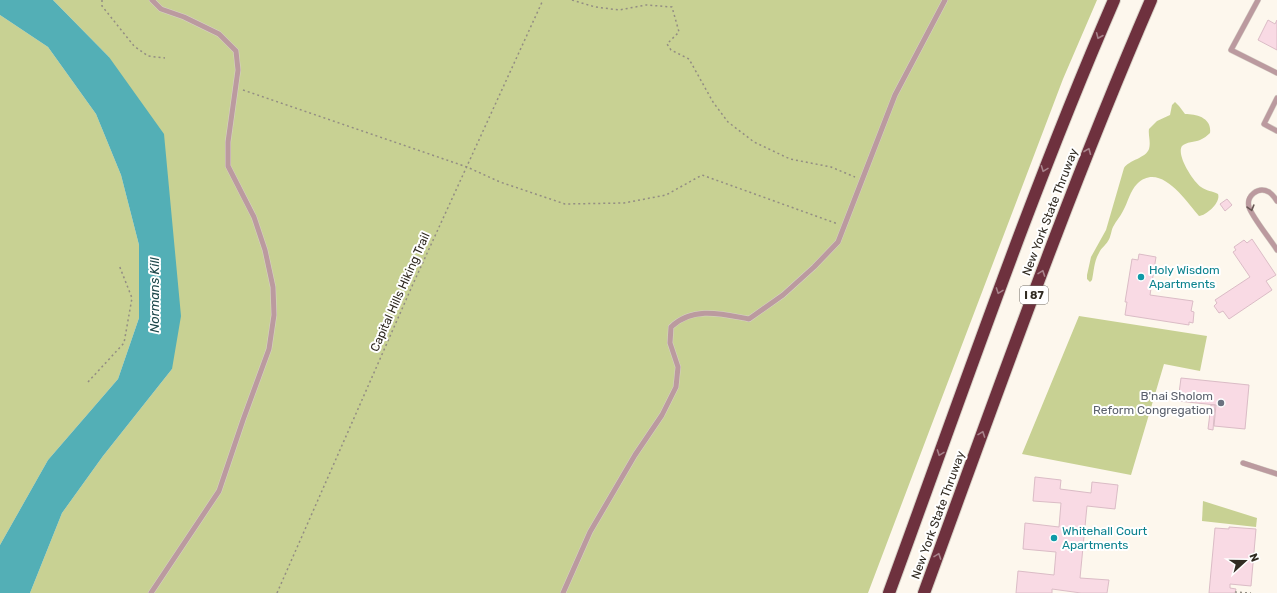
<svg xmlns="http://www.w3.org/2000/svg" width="1277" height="593" font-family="Rubik,sans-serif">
<rect width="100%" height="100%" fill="#fdf7ed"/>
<g fill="#c8d193">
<polygon points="53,0 1097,0 1063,79 930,429 868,593 30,593 62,513 103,456 172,369 109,57"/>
<polygon points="0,15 48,47 96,114 121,175 139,245 139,318 118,379 48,460 0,545"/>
<path d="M1175 102 1179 106 1185 114C1197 114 1212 118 1210 133 1207 136 1204 138 1200 140 1195 142 1186 142 1182 146 1176 155 1193 181 1201 187 1206 191 1213 191 1218 194 1221 202 1207 215 1199 216 1186 201 1160 161 1137 184 1130 191 1128 202 1123 211 1120 217 1116 221 1113 227 1111 231 1111 237 1108 241 1106 245 1101 248 1099 253 1094 261 1094 271 1092 280L1090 282 1087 279V275L1091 257 1106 230 1124 168C1129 160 1146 158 1149 149 1151 142 1148 135 1149 129L1157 121 1170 115 1172 105Z"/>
<polygon points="1079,316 1207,336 1200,371 1164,364 1131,475 1022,454"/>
<polygon points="1203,501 1257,518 1256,527 1202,521"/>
</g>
<polygon fill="#53afb6" points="0,0 53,0 109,57 164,134 181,316 172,369 103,456 62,513 30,593 0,593 0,545 48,460 118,379 139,318 139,245 121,175 96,114 48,47 0,15"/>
<g fill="#f9dae4" stroke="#dbbcc6">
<polygon points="1268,20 1275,24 1277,20 1277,50 1258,40"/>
<polygon points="1227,199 1232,205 1225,211 1220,204"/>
<polygon points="1252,239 1276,275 1266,281 1272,290 1229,319 1223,311 1219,313 1214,306 1217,303 1215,300 1250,277 1233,252 1236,250 1234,247 1244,240 1247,243"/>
<polygon points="1139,254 1156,257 1150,295 1193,301 1191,311 1194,312 1193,323 1189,322 1189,325 1125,315 1127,302 1125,302 1132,259 1138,260"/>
<polygon points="1181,378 1249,385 1245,429 1214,426 1216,405 1178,401"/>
<polygon points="1211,405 1215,405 1213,430 1208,429"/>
<polygon points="1035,477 1061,480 1060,489 1091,493 1092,482 1118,485 1115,509 1087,506 1080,578 1109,580 1107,593 1081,593 1052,589 1052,593 1016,593 1018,571 1054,575 1056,552 1023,549 1025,523 1059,527 1061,503 1033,501"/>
<polygon points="1229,527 1256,529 1251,586 1230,584 1230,588 1236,589 1235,593 1209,593 1215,528 1229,529"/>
</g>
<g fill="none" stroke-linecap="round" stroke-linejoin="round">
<defs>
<g id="service">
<polyline points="1258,0 1231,50 1277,73"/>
<polyline points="1277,98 1264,124 1277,131"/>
<path d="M1277 201C1275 198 1272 194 1269 192 1258 186 1246 196 1249 207 1252 217 1271 240 1277 250"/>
<polyline points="1243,463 1277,474"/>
<polyline points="151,593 219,491 243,420 269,349 274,315 273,287 265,250 254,217 228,166 228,142 238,70 236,51 219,34 184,17 161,9 152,0"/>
<path d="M563 593 590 532 635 455 662 415 676 387 678 367 670 343 671 327C693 306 722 314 749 319L783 295 814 267 838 242 895 95 945 0"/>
</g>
<g id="motorway">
<path d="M889 593C962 394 1030 194 1114 0"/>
<path d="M924 593C997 394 1067 194 1151 0"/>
</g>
</defs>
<use href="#service" stroke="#d8d2c8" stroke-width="6"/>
<use href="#motorway" stroke="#d8d2c8" stroke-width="14"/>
<g stroke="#938d83" stroke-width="1.5" stroke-dasharray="2 3" stroke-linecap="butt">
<polyline points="102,0 102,6 134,46 148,56 165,58"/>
<polyline points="572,0 595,7 619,10 646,5 672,7 679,32 667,44 671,50 689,59 713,102 728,122 754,142 790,159 831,167 855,177"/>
<polyline points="243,90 467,167 500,182 565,204 624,203 666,195 702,175 838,224"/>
<polyline points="88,382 124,343 132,298 119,265"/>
<polyline points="1235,592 1251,593"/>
<polyline points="277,593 413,284 543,0"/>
</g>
<use href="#service" stroke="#bb9a9f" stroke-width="5"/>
<use href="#motorway" stroke="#6e313e" stroke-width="12"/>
</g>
<defs><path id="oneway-chevron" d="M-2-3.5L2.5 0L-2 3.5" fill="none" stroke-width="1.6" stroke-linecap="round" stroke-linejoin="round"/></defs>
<g stroke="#a8838b">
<use href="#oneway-chevron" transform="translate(1099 36) rotate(113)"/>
<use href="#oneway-chevron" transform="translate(1088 151) rotate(-68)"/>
<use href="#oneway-chevron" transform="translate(1044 169) rotate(111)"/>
<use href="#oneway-chevron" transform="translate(1042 273) rotate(-70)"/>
<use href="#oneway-chevron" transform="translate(999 291) rotate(110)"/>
<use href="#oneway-chevron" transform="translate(982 434) rotate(-70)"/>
<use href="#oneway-chevron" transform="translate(940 453) rotate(110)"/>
<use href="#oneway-chevron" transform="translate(938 556) rotate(-70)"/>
</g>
<use stroke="#685754" href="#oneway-chevron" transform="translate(1251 208) rotate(74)"/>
<g fill="#0f9aa8" stroke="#fff" stroke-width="1.5">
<circle cx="1141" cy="277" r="4"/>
<circle cx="1054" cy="538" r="4"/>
</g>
<circle fill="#6b7280" stroke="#fff" stroke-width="1.5" cx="1221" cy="403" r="4"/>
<g text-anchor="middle" stroke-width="4" stroke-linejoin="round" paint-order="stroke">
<rect fill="#fff" stroke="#6f6b64" stroke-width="1" x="1020" y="286" width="28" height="18" rx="3"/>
<g font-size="11" font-weight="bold" fill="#312b22">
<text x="1034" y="299">I 87</text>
</g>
<g font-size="12" fill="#312b22" stroke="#fff">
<text transform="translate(1050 212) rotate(-69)" y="4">New York State Thruway</text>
<text transform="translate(400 292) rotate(-66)" y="4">Capital Hills Hiking Trail</text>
<text transform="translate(938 515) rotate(-70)" y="4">New York State Thruway</text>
</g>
<g font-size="12" fill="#0d838f" stroke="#fff" text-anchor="start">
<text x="1149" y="274">Holy Wisdom<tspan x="1149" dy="14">Apartments</tspan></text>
<text x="1062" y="535">Whitehall Court<tspan x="1062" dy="14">Apartments</tspan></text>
</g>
<g font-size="12" fill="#5b616d" stroke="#fff" text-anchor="end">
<text x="1213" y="400">B'nai Sholom<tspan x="1213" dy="14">Reform Congregation</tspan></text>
</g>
<g font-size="13" font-style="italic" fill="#1f494c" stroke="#fff">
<text transform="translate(154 295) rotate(-90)" y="5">Normans Kill</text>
</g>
</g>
<g transform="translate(1245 561) rotate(69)" stroke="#ffffff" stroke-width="3" paint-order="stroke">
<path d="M0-3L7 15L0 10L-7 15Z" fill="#312b22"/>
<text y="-6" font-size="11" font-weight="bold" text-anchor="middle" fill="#312b22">N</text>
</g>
</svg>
